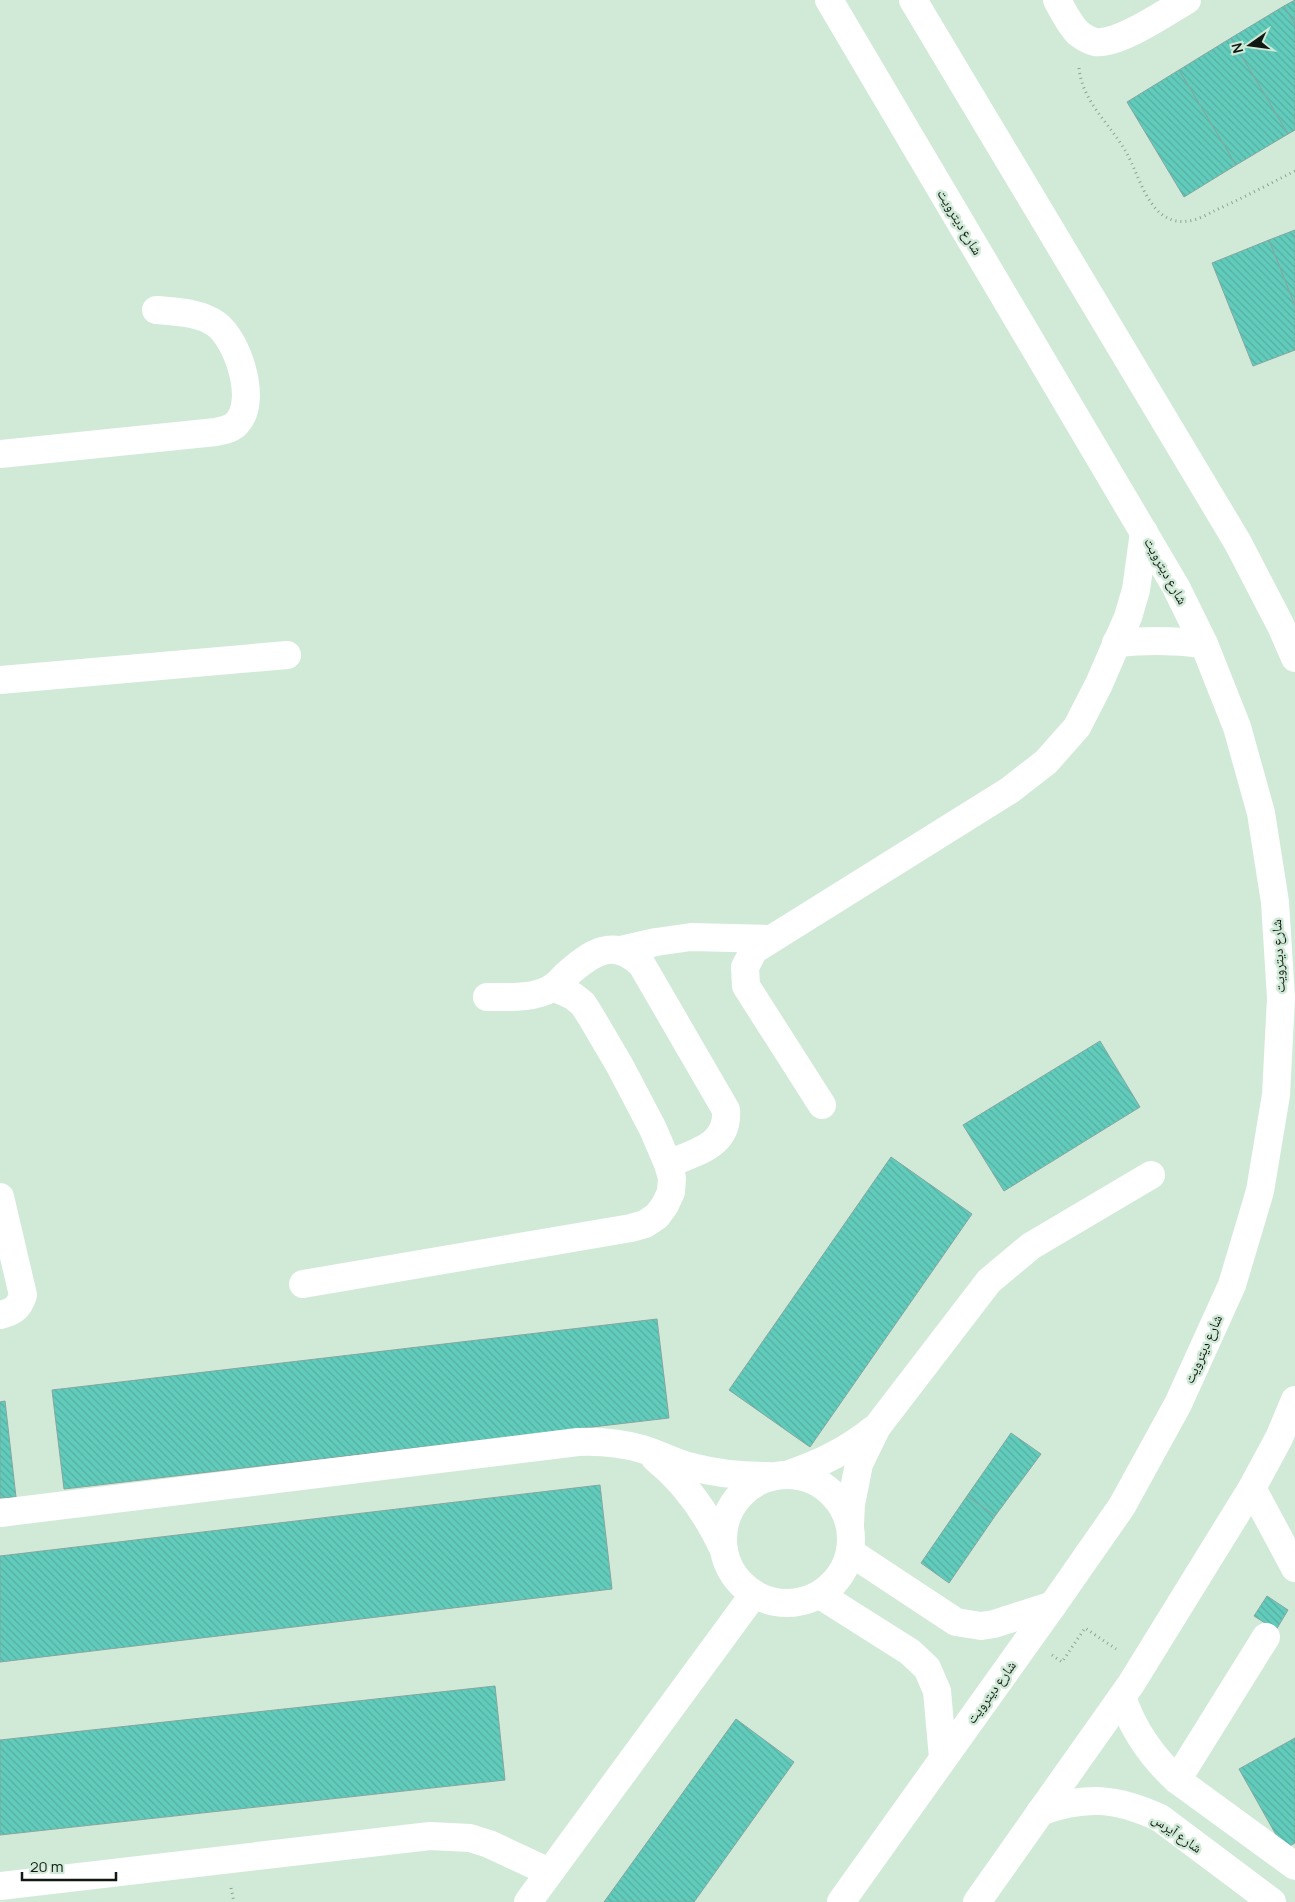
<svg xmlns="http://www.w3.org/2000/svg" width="1295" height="1902" font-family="Manrope,'Noto Naskh Arabic',sans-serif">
<defs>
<pattern id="building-back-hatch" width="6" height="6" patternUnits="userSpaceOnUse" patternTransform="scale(1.25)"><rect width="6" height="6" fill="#62ccbc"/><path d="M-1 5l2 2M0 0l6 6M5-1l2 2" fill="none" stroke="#54afa1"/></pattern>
</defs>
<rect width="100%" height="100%" fill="#d1ead7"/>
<g fill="url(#building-back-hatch)" stroke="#85a6a0">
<polygon points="1295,0 1295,25 1284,6"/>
<polygon points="1284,6 1295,25 1295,130 1288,134 1231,38"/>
<polygon points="1231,38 1288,134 1236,165 1179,70"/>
<polygon points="1179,70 1236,165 1184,197 1127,102"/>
<polygon points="1295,230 1295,306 1269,240"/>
<polygon points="1269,240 1295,306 1295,350 1253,366 1212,263"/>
<polygon points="1100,1041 1140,1107 1004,1191 963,1125"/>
<polygon points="891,1157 972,1214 810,1447 729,1390"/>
<polygon points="657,1319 669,1418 64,1489 52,1390"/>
<polygon points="5,1401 16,1497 0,1498 0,1402"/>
<polygon points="1011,1433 1041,1454 995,1516 967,1496"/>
<polygon points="600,1485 612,1589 0,1662 0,1556"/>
<polygon points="967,1496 995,1516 949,1583 921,1563"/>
<polygon points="1267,1596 1288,1610 1276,1630 1254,1616"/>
<polygon points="495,1686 505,1780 0,1835 0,1740"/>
<polygon points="736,1719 794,1762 694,1902 604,1902"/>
<polygon points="1295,1738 1295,1843 1284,1849 1239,1769"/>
</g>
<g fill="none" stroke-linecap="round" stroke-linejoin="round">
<g stroke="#8ea293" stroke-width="3" stroke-dasharray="1 4" stroke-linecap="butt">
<path d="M1079 68C1082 100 1107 121 1123 147 1136 167 1141 193 1157 210 1165 219 1177 223 1188 221 1198 220 1208 214 1216 210 1243 198 1269 184 1295 171"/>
<polyline points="1052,1655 1062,1662 1085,1628 1116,1649"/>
<polyline points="231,1888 234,1902"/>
</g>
<g stroke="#fff" stroke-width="28">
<polyline points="829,0 1176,587 1204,644 1237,727 1261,813 1275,902 1281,998 1276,1095 1260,1191 1232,1285 1178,1404 1122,1506 1053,1605 841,1902"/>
<polyline points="913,0 1238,543 1281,626 1295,658"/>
<path d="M1057 0C1063 11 1069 24 1078 33 1082 36 1090 41 1095 42 1119 45 1166 12 1187 0"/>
<path d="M0 454 216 432C224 430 232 429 237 423 258 401 238 340 216 324 199 312 176 312 156 310"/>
<path d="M1116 643C1147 640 1174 640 1204 644"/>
<polyline points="0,680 287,655"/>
<polyline points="621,950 656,942 691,937 770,939"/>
<path d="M487 997C509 997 533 999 552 988 557 985 562 979 566 975 591 953 614 936 642 965L726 1110C729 1146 695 1152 668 1164"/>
<polyline points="822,1105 746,986 745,967 754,950 1010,790 1046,762 1077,727 1099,684 1128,617 1136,590 1144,532"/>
<path d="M0 1197 23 1295C19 1308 13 1312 0 1315"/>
<polyline points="303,1284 631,1228 645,1224 657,1216 665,1205 671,1192 672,1178 668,1164 653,1129 620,1066 590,1015 583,1004 573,996 553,987"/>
<path d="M655 1458C685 1482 707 1514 723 1548"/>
<path d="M789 1474C820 1464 848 1450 874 1429"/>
<circle cx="787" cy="1539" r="64"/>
<polyline points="1252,1488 1295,1568"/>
<path d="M0 1513 578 1442C600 1441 621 1443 642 1449 659 1454 675 1463 692 1467 718 1474 742 1476 768 1476"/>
<polyline points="850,1524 851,1504 859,1464 877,1427 989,1281 1031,1246 1151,1175"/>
<polyline points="850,1552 956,1622 981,1626 994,1624 1053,1605"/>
<polyline points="820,1595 910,1652 927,1668 937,1691 943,1758"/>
<path d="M1122 1697C1133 1730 1151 1756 1177 1780L1295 1866"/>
<polyline points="1177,1780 1266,1637"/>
<path d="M1040 1812C1085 1795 1117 1798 1160 1818L1272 1902"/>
<polyline points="0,1886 430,1836 470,1838 489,1844 549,1872"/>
<polyline points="528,1902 754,1594"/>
<polyline points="977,1902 1131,1684 1252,1488 1279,1438 1295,1400"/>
</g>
</g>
<g text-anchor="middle" stroke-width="5" stroke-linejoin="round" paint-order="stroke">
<g font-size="14" fill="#101913" stroke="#d1ead7">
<text transform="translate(960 222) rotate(59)" y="5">شارع ديترويت</text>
<text transform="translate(1166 571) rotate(61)" y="5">شارع ديترويت</text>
<text transform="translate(1278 956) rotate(-93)" y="5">شارع ديترويت</text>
<text transform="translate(1203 1349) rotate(-66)" y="5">شارع ديترويت</text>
<text transform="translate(991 1692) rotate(-54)" y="5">شارع ديترويت</text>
<text transform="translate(1177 1833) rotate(35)" y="5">شارع آيرس</text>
</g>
</g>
<g transform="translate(1250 45) rotate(256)" stroke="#d1ead7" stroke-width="4" paint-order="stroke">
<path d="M0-4L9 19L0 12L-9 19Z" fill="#101913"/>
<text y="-8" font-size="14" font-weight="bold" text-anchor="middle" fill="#101913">N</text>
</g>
<path d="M22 1872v8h94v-8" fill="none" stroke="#101913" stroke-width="2.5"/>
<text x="30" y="1872" font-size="15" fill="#101913" stroke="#d1ead7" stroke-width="4" paint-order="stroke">20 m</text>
</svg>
